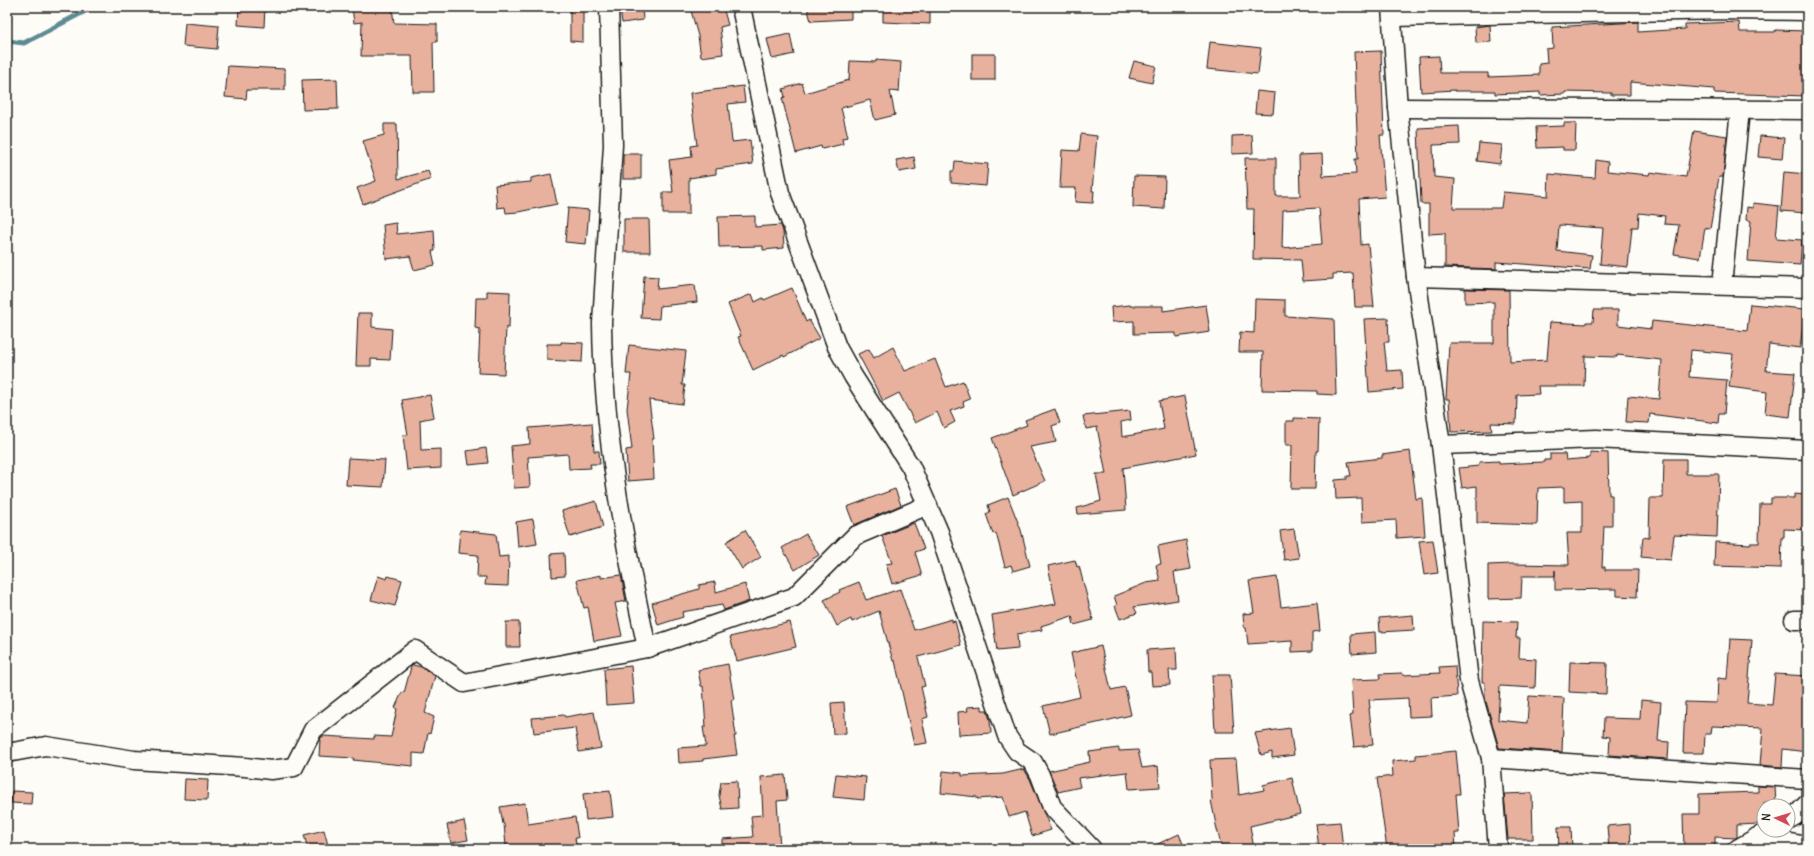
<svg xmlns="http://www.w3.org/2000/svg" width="1814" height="856" font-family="Delius,sans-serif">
<rect width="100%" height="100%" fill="#fdfcf7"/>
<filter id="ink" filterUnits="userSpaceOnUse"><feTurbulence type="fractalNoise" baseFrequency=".025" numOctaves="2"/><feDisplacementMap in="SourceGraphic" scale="8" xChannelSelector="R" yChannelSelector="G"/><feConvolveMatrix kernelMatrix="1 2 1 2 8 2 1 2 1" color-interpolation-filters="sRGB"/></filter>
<g filter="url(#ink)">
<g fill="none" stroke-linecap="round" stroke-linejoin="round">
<polyline stroke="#5b8b92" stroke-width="5" points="7,41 24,43 93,7"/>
</g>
<g fill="#e8b19e" stroke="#1c1c1c" fill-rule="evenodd">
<polygon points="239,7 265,7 264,27 238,25"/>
<polygon points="352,7 392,7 394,23 437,24 437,42 433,42 434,92 413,92 412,56 361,56 362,22 354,23"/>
<polygon points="570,7 583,7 583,42 570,41"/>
<polygon points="642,7 643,20 622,23 620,8"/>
<polygon points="690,7 723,7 728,25 720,27 723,54 701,57 698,36"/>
<polygon points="807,7 851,7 851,19 811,21"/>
<polygon points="883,7 930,7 930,24 883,22"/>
<polygon points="1638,22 1638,32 1685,29 1685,24 1739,22 1740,32 1775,32 1775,30 1807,31 1807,96 1714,93 1714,89 1630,82 1630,95 1611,95 1611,93 1565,92 1565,94 1540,95 1540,92 1495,94 1495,91 1455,91 1455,90 1421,92 1419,57 1439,56 1440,73 1488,73 1488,77 1539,75 1539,64 1547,63 1546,49 1553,48 1552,27"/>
<polygon points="185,23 219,26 217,49 183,46"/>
<polygon points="1490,25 1491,42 1476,43 1475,27"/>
<polygon points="790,34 794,54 772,59 767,39"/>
<polygon points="1210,42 1261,48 1258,74 1207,69"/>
<path d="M1381 51 1384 135H1380L1385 197 1359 199 1361 245 1368 244 1374 307H1355L1353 273 1333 274V279L1303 281 1301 260 1253 259 1254 209H1247L1245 158H1276V196H1300L1299 155 1322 154 1323 176 1356 174 1355 159H1358L1354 52ZM1319 208 1322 244 1282 248 1283 210Z"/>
<rect x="972" y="54" width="23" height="26"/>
<polygon points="876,60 901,62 899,92 890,91 895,115 875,120 870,100 841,108 848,137 842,138 843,144 822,149 821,146 796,153 782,98 785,97 783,89 802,83 805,93 849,80 850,61 876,62"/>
<polygon points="1134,61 1156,66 1152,83 1129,78"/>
<polygon points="228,66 285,69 285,90 247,90 246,99 225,97"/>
<polygon points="337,79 338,109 303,110 302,80"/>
<polygon points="743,86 745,102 728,104 732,142 750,140 753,164 716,169 716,174 689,178 689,214 663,214 663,192 673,192 669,160 692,157 691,146 697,145 690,93"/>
<polygon points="1257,91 1275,93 1273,114 1255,113"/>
<polygon points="1564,123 1576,123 1575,150 1563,150 1563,147 1537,148 1536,127 1564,126"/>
<polygon points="384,124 397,124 398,179 428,171 431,179 363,204 357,188 376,181 363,141 384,135"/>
<polygon points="1459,126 1460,144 1433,145 1434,177 1455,179 1453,208 1501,208 1503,192 1548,196 1549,174 1595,178 1596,160 1608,162 1607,171 1649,175 1650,172 1686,177 1694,131 1727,136 1723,177 1719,177 1710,229 1705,228 1700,258 1674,254 1679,225 1664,224 1665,216 1639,213 1638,227 1632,227 1628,267 1600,264 1603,228 1559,225 1557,251 1592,255 1590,269 1496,262 1496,269 1445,267 1445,233 1429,234 1429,204 1421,204 1418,128"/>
<polygon points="1081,134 1097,136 1092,191 1094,191 1093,203 1075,202 1076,188 1060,188 1062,150 1079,151"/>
<polygon points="1252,135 1253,153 1232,154 1232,136"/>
<polygon points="1760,136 1784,138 1782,159 1758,157"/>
<polygon points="1479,143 1502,145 1500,164 1477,161"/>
<rect x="623" y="154" width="18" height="25"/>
<polygon points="914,157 916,169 899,172 896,160"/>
<polygon points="955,161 988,164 986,186 951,183 951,171 954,171"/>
<polygon points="1784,172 1807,174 1807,213 1781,211"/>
<polygon points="551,174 557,204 518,212 506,213 505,207 497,208 495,185 531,182 531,178"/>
<polygon points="1134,176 1165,177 1164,209 1133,207"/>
<polygon points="1753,203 1779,206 1776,238 1802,240 1800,265 1748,261 1751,221 1746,220 1747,207 1753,208"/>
<polygon points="568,208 589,210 586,244 565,242"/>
<polygon points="755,216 755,227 781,225 783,231 784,248 763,250 763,246 719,247 718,217"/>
<polygon points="624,219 649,219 650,252 624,252"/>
<polygon points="396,223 397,234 434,230 435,251 432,251 435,265 414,270 410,256 386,259 383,225"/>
<polygon points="644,276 658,277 657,289 695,285 697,302 660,306 659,319 641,318"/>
<polygon points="792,288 806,322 809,320 820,338 784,357 783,355 753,370 738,337 741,336 728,304 752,294 755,302 763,298 764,300"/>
<polygon points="1465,289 1509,290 1510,362 1547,360 1550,322 1586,324 1586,322 1593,322 1594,310 1618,310 1618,325 1651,329 1652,321 1747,331 1750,304 1805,309 1800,348 1769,344 1766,371 1795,373 1790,417 1765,414 1767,392 1729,387 1733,354 1691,350 1689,377 1727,380 1724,414 1719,414 1718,423 1650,414 1649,423 1626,422 1628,396 1659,399 1662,360 1617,355 1617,357 1585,356 1584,386 1538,386 1539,394 1517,395 1516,424 1491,423 1492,431 1451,432 1449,399 1446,399 1449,343 1494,343 1494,302 1465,303"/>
<polygon points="487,291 510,292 509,328 506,327 504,374 478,373 480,329 475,328 476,298 487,298"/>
<polygon points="1255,299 1285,300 1285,316 1334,319 1336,395 1317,394 1317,391 1262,390 1263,352 1239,352 1240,332 1254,333"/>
<polygon points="1130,305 1130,306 1163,306 1163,311 1206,305 1210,332 1176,337 1176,333 1134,334 1134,321 1112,322 1111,307"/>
<polygon points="358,313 372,313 372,327 392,329 390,360 371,359 371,366 356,366"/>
<polygon points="1388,318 1389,342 1384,342 1387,371 1402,370 1403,389 1369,392 1364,319"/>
<polygon points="561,342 583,343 582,362 547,360 547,344 561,344"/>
<polygon points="629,345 686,351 682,385 685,385 683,404 649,400 654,439 652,439 654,479 628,481 626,450 632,449 627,409 631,374 626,374"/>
<polygon points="893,347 905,371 935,359 946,387 963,381 970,399 963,402 964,406 950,411 955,422 944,428 937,412 915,423 899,393 883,401 858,354 869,349 874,358"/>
<polygon points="430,395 434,417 420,420 421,450 441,449 441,468 407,470 403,435 408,435 402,400"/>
<polygon points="1185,396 1196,454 1123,468 1126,510 1078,514 1077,508 1101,501 1096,474 1106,474 1097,427 1086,429 1083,416 1130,411 1131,420 1121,422 1122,437 1164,429 1159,401"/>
<polygon points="1055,409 1060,423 1052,426 1056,442 1030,447 1045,481 1013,495 992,438 1027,425 1025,420"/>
<polygon points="1294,418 1319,419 1318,451 1316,451 1315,489 1291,489 1292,445 1286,445 1286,421 1294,421"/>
<polygon points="592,423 594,451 599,451 600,464 590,464 591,468 569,469 568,454 528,457 530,487 514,488 511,446 530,444 529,428"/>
<polygon points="486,448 488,463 469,465 467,451"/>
<polygon points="1410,451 1416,499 1422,498 1425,536 1397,538 1396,520 1362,522 1361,498 1336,499 1335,480 1347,479 1347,476 1351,476 1348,462 1382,458 1382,455"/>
<polygon points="1590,452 1608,453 1609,495 1612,495 1612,526 1604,526 1602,567 1605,567 1605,570 1638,570 1637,597 1617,596 1617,589 1555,590 1555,570 1555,576 1522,576 1521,598 1488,599 1488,565 1512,564 1569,565 1567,533 1582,533 1582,501 1564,502 1564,487 1538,488 1537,525 1477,523 1477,486 1462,488 1459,468 1479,466 1479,462 1499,461 1499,464 1544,462 1544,460 1550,460 1550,454 1565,454 1566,460 1590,458"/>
<polygon points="348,458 385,460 383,487 346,485"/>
<polygon points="1664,459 1686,459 1686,474 1719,474 1717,537 1674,535 1671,560 1641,557 1643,537 1649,538 1650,498 1663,498"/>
<polygon points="895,489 901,505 854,525 847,507"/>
<polygon points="1794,494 1807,495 1807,530 1784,529 1784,537 1782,537 1781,568 1714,566 1715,542 1750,544 1750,543 1759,543 1760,504 1771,504 1771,498 1794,498"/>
<polygon points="1008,497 1021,530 1030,566 1013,571 1011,565 1005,567 996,533 993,534 986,514 990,512 988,505"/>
<polygon points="596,501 603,527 570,537 562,511"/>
<polygon points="533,519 537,544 518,547 516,522"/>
<polygon points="914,523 924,549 915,552 922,575 892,584 886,564 892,563 882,536"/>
<polygon points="1294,529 1299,558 1284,560 1280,531"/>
<polygon points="460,530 496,534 499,557 509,556 508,586 485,585 486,577 477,577 478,555 458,553"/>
<polygon points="745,530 761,557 742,569 726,542"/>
<polygon points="806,534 819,555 795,570 782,548"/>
<polygon points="1186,540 1191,569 1174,572 1178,600 1134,607 1137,613 1120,619 1115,606 1117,605 1114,596 1146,583 1160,581 1156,565 1161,564 1158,546"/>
<polygon points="1433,540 1438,573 1424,575 1419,541"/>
<polygon points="564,553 565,576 552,577 551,554"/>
<polygon points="1075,560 1077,567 1079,566 1093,620 1074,625 1072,616 1041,626 1042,630 1017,634 1018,649 997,651 992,615 1056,604 1048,566"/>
<polygon points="601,575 601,578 621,575 626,601 615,603 622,636 594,641 588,607 584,608 577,580"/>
<polygon points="378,576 387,579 388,576 402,580 395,606 371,600"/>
<polygon points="1277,577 1281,607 1317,603 1320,631 1312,632 1312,651 1292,652 1292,641 1248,644 1246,628 1244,628 1243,614 1254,613 1249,581"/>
<polygon points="715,582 716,592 745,584 749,601 724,610 722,605 682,612 683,617 658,625 652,603 699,589 699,585"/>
<polygon points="859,582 866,600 900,589 914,630 952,619 952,622 955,621 961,645 918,657 925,686 921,687 928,717 922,719 927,743 914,745 895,661 893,661 879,611 852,622 851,619 837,626 824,600 840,592 839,590"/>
<polygon points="1413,615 1414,630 1380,632 1379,618"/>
<polygon points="1483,621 1517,622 1516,638 1520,638 1519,658 1536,659 1535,688 1500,686 1498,720 1527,723 1529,696 1564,698 1562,752 1499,748 1485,698 1485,682 1482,682"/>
<polygon points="506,622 519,622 520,647 506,647"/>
<polygon points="790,622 796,647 737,661 730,637"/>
<polygon points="1375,632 1376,652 1352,654 1351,634"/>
<polygon points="1730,639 1752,640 1747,703 1772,705 1775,674 1807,676 1807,752 1783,749 1782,767 1760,765 1763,728 1712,726 1711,734 1705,734 1704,753 1683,753 1685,702 1717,703 1718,678 1727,679"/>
<polygon points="1101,646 1111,690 1125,687 1131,715 1050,734 1043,706 1080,697 1071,653"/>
<polygon points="1176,648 1177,670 1169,670 1170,685 1152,686 1151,672 1148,672 1147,650"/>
<polygon points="1570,662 1607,663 1606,694 1569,692"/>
<polygon points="728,664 734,700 731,700 736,736 734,736 737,755 703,759 703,761 679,763 678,748 706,746 703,727 706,727 703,686 701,686 698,670"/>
<polygon points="413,665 421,667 435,676 425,713 434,717 430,734 428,733 424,754 413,753 413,766 353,760 354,758 319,756 320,739 323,736 374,739 374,736 391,737 397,709 395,708 402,692 404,693 411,667"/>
<polygon points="631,666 634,703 606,705 604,669"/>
<polygon points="1455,666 1457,696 1431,698 1432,716 1409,717 1408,698 1369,700 1370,708 1369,708 1373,745 1354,747 1350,716 1353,715 1351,680 1380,679 1379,674 1402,673 1403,675 1440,673 1439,667"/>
<polygon points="1212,675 1230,675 1234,732 1215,732"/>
<polygon points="1641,700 1661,702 1658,741 1669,742 1668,759 1609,755 1610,737 1603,736 1604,718 1640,719"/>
<polygon points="844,702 846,733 833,734 831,703"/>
<polygon points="982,706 982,710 987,710 990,720 991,733 959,735 958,712 968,711 967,707"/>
<polygon points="594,712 601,748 579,752 575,728 534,733 532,718 564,715 565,717"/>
<polygon points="1290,728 1294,755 1272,758 1272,752 1261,755 1255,733"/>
<polygon points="1119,748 1119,751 1138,750 1142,768 1158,766 1160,787 1129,789 1127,772 1078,778 1080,787 1058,792 1049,771 1090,762 1089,752"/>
<polygon points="1456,751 1460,794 1456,794 1459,833 1455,833 1456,849 1387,849 1377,778 1393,776 1392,761 1416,759 1416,755"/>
<polygon points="1236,759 1239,795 1264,790 1263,785 1292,778 1300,814 1250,826 1254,849 1222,849 1216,825 1211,800 1212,800 1210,760"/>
<polygon points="1024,769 1030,779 1051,830 1032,836 1025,812 1009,817 1003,797 977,799 977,797 941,793 943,771 962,773 962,776 1003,774"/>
<polygon points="836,774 866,777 864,800 833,797"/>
<polygon points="785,775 787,800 777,801 780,849 722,849 722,839 753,837 751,816 763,815 761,777"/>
<polygon points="185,779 208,780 207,800 184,799"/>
<polygon points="737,781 738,808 722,809 719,795 721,782"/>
<polygon points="1758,786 1775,787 1776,803 1764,803 1764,822 1759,824 1737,825 1737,837 1736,838 1715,837 1715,849 1684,849 1683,814 1699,814 1699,794 1758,792"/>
<polygon points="12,791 32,792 31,804 11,803"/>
<polygon points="610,791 613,817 586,820 583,794"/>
<polygon points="1532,793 1533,839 1508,839 1504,794"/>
<polygon points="525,803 528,824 575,817 578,838 575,838 577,849 514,849 514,846 506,846 504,824 503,824 500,807"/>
<polygon points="464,821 468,840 451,843 447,825"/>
<polygon points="1340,822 1343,849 1319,849 1316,824"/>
<polygon points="1630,824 1631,849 1609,849 1607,826"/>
<polygon points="1558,827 1571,827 1572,849 1559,849"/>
<polygon points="324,830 329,849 308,849 304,835"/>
<polygon points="1179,834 1185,849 1147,849"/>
</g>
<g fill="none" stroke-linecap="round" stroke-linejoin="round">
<defs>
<g id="street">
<path d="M609 7 613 145 602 323C603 433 624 541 647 648"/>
<polyline points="741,7 780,193 837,347 853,376 911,467 939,532 1007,736 1017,751 1033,762 1040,775 1052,807 1092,849"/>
<polyline points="1391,7 1398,108 1416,277 1441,445 1469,681 1491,758 1498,849"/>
<polyline points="1393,17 1728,10 1807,11"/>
<polyline points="1398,108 1807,110"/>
<polyline points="1416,277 1807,288"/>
<polyline points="1722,285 1740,110"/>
<polyline points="1441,445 1596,439 1807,450"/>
<polyline points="1794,620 1807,620"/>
<polyline points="7,753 46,746 134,760 245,767 271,770 294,767 313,730 415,650 464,683 647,648 794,597 855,536 928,505"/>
<polyline points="1491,758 1807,779"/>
<polyline points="1788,820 1795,816 1807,804"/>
<polyline points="1757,837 1807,846"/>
<polyline points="1737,849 1768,831"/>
</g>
</defs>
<use href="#street" stroke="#1c1c1c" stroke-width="21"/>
<use href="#street" stroke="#fdfcf7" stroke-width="18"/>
</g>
</g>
<rect width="1814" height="856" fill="none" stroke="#fdfcf7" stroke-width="24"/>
<rect x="12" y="12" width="1790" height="832" fill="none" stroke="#1c1c1c" stroke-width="1.5" filter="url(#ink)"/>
<g transform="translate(1776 818) rotate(275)"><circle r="19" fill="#fdfcf7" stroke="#a3a29f"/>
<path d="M0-3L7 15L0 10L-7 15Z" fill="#d1495b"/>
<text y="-6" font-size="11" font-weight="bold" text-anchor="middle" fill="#1c1c1c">N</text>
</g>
</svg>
